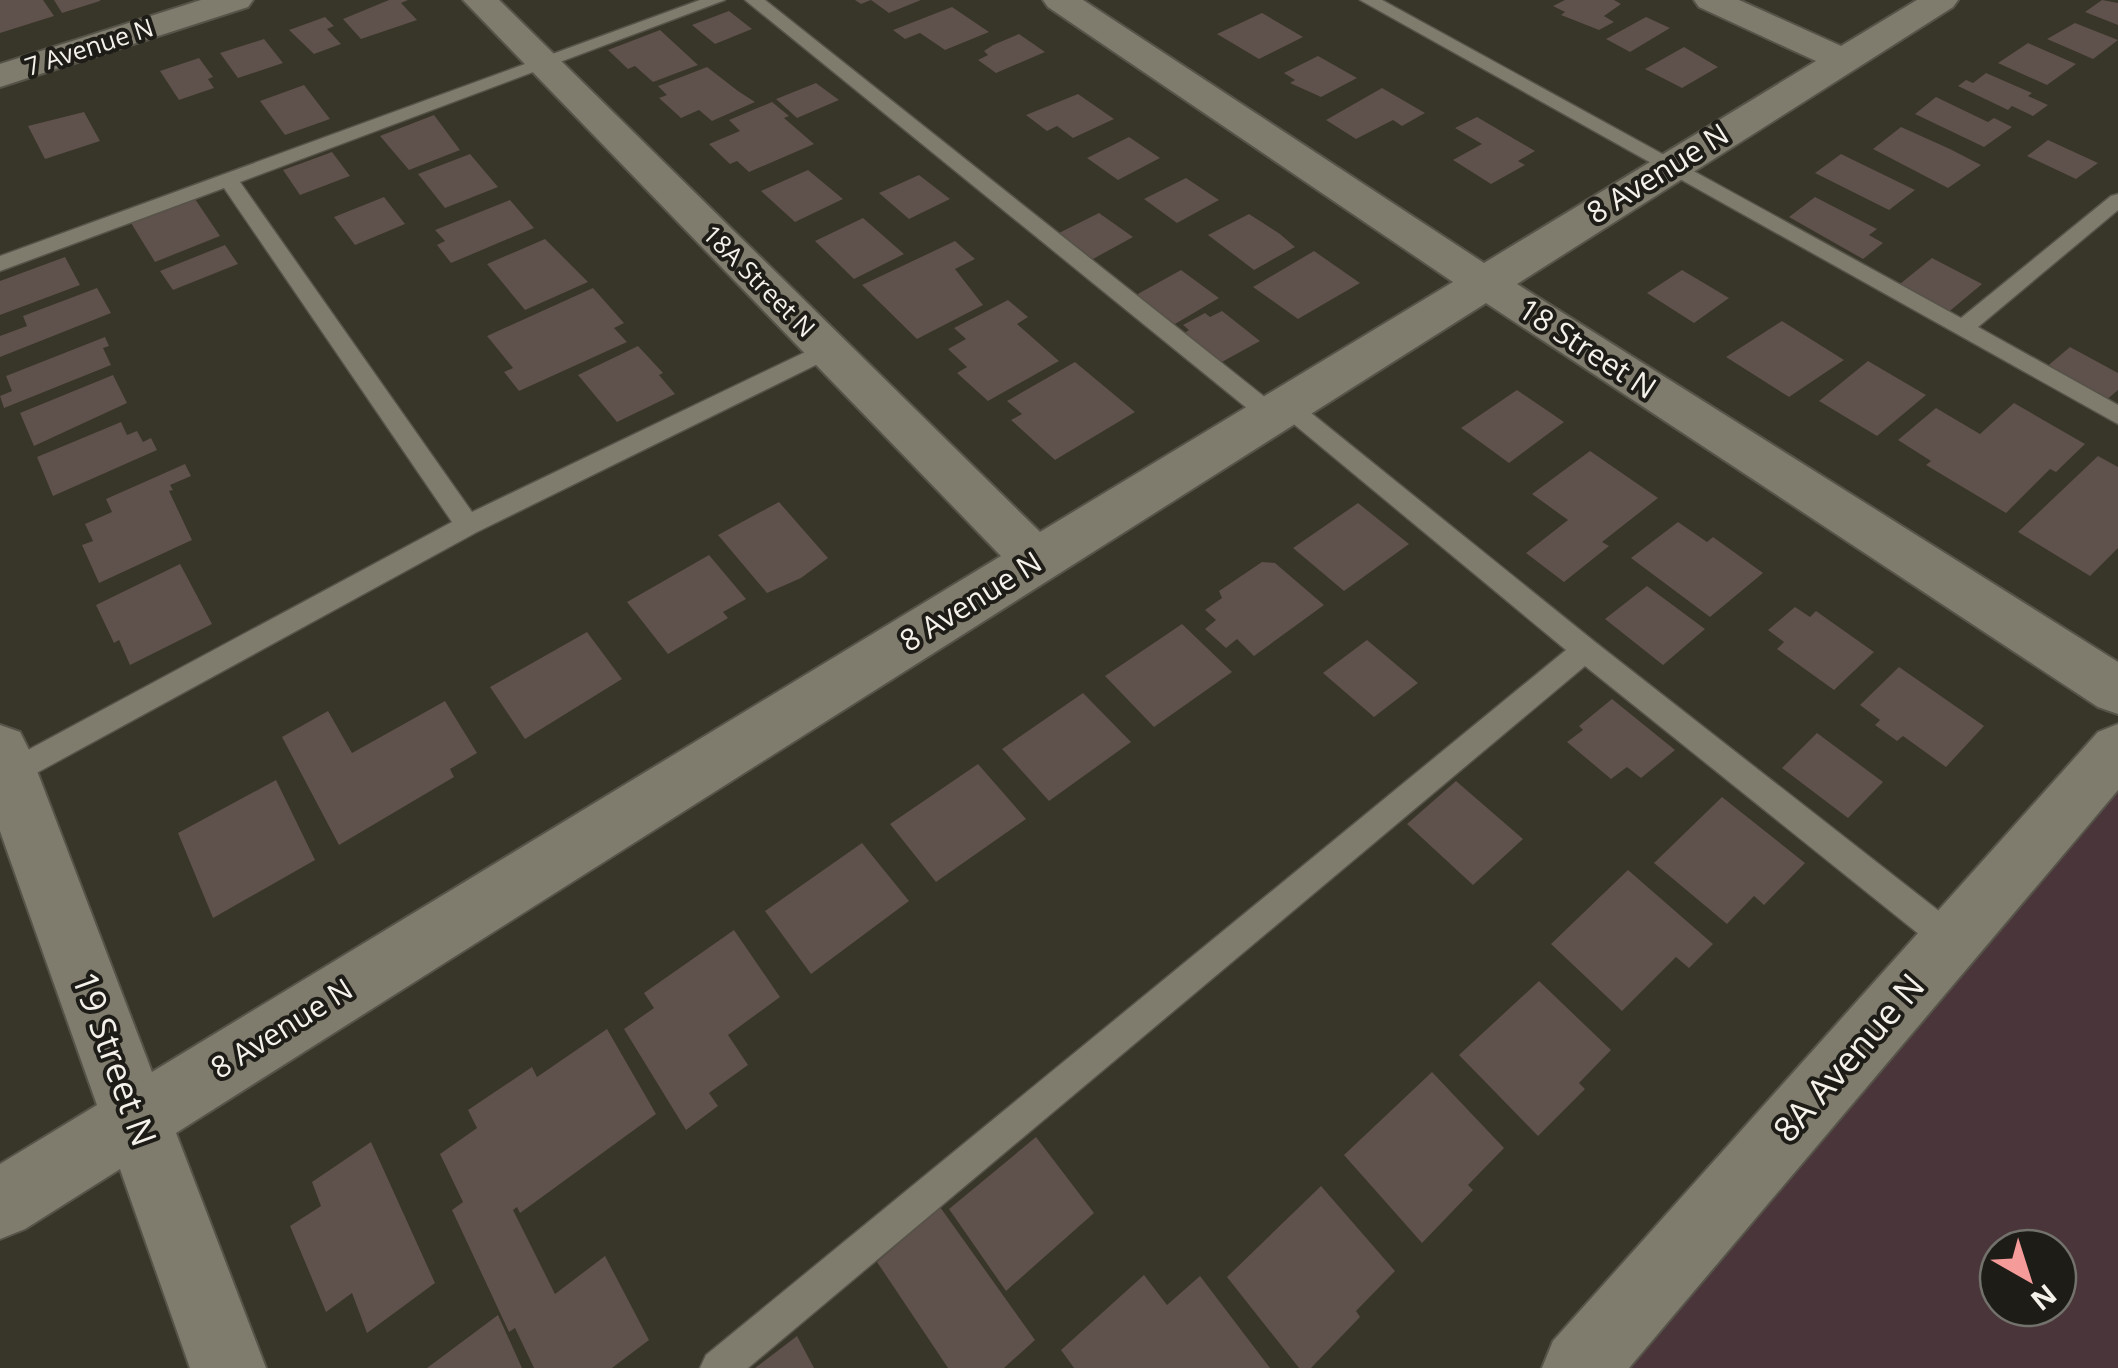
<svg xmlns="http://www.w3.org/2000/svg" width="2118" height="1368" font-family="'Open Sans',sans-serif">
<rect width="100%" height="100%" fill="#383529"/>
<path fill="#4a363a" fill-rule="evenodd" d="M2118 764V1368H1583ZM1998 1248H2058V1308H1998Z"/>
<g fill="#5f514b">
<polygon points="0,0 43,0 54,16 0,33"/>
<polygon points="54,0 100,0 100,1 62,13"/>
<polygon points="389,0 408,0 401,3 417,20 361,39 343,19"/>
<polygon points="855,0 921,0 889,13 871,0 861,4"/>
<polygon points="1565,0 1614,0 1621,4 1604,16 1614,22 1599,30 1561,15 1565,12 1553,6"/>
<polygon points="2102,0 2118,3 2118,25 2085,12"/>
<polygon points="952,7 989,32 945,50 920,33 905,39 893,30"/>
<polygon points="729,11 752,29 715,44 692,25"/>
<polygon points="1262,13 1303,37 1259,59 1217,34"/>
<polygon points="325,17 334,26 327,29 341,44 314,54 289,30"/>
<polygon points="1646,17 1670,28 1630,52 1606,39"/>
<polygon points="2075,23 2118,40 2093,59 2047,39"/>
<polygon points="660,30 698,65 653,82 635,66 628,69 608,50"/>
<polygon points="1019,34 1045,52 996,73 978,60 988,55 984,51 993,45"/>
<polygon points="264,39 283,63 238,78 220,53"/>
<polygon points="2028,43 2076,64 2047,85 1998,63"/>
<polygon points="1684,47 1718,67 1682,88 1645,69"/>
<polygon points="1318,56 1357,78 1321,97 1290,83 1295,80 1284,73"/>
<polygon points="199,58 213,77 208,79 214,88 179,100 160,71"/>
<polygon points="707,67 738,91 755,102 712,121 699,110 681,118 659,98 667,95 658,86"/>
<polygon points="1986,73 2032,93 2028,96 2048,105 2033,116 2012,106 2008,110 1958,86 1966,80 1973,83"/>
<polygon points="816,83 839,100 797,118 776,99"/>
<polygon points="304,85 330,119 285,135 260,101"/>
<polygon points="1382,88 1425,113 1402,126 1393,120 1356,139 1326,120"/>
<polygon points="1078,94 1114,119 1073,138 1057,126 1047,131 1026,115"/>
<polygon points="1936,97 1988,122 1994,118 2012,127 1984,147 1915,114"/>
<polygon points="772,102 789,116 784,118 814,144 749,172 737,161 730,164 709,144 740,131 729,120"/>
<polygon points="84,112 100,141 45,159 28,126"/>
<polygon points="434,115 460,150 409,170 380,136"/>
<polygon points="1477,117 1535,151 1518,161 1525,165 1491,184 1453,160 1482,144 1455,128"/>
<polygon points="1901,127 1950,149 1981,165 1948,188 1873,149"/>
<polygon points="1129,137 1160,158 1118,180 1087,158"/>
<polygon points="2048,140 2098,163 2076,179 2027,156"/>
<polygon points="332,152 350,176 300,195 283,170"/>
<polygon points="470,154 498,187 445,208 418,174"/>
<polygon points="1841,154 1915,190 1889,210 1815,173"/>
<polygon points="808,170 843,199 795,222 761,191"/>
<polygon points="919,175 950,199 909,219 879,193"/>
<polygon points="1186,178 1219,200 1177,223 1144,199"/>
<polygon points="384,197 405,224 355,245 334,217"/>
<polygon points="1815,197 1877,229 1869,235 1883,243 1863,259 1789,217"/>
<polygon points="195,199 220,236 155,262 131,223"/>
<polygon points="510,200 534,228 451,263 437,245 445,241 435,230"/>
<polygon points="1099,213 1133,237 1093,259 1059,233"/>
<polygon points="1249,214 1280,234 1295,247 1254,270 1208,235"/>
<polygon points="863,218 904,254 854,279 815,241"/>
<polygon points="545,239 588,282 525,310 487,264"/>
<polygon points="955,241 975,259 955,269 983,305 917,339 862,285"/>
<polygon points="225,245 238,264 173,290 160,271"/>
<polygon points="1314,251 1360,283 1298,319 1253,287"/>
<polygon points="65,257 80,285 0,315 0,281"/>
<polygon points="1932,258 1982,284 1945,315 1895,288"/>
<polygon points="1181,270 1219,298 1175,324 1136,295"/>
<polygon points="1682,270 1729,298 1694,323 1647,293"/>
<polygon points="97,288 111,313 0,357 0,336 27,326 23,316"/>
<polygon points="593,288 624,323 614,328 627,342 519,391 504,372 513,368 487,336"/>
<polygon points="1008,300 1028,317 1017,324 1059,361 988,401 957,373 967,367 948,349 966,339 954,328"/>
<polygon points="1222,311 1260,341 1220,363 1184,333 1189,330 1183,325 1205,313 1210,317"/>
<polygon points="1782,321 1844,360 1789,397 1726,357"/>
<polygon points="105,337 109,346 103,348 111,365 4,408 0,396 12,391 6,376"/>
<polygon points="638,346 663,373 659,375 675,394 617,422 578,375"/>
<polygon points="2070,347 2118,373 2118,390 2104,402 2044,369"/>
<polygon points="1868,361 1926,395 1877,436 1819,401"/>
<polygon points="1075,362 1135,412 1055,460 1011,420 1022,414 1007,401"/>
<polygon points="113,375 127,403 34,446 20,413"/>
<polygon points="1517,390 1564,422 1509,463 1461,428"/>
<polygon points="2014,403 2085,444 2056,472 2050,469 2006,513 1926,465 1931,461 1898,440 1936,408 1980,434"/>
<polygon points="121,422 127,435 137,431 143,442 151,438 157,450 53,496 37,457"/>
<polygon points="1590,451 1658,498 1602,542 1609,546 1564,582 1526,553 1568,520 1532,494"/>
<polygon points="2098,456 2118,467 2118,548 2090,576 2018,532"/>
<polygon points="185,464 191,476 170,485 173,490 169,491 192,540 99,583 82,545 93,541 85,524 112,512 106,499"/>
<polygon points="779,502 828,558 801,578 767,593 718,535"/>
<polygon points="1358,503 1409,544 1344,591 1293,548"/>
<polygon points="1678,522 1707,542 1713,537 1763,573 1710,617 1631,558"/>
<polygon points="709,555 746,599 723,612 728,618 668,654 627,602"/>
<polygon points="1262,562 1275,563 1324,605 1254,656 1237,639 1226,648 1205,629 1216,620 1205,610 1222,598 1219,591"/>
<polygon points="180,564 212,624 130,665 119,640 114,643 96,605"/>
<polygon points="1647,586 1705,629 1663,665 1605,619"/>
<polygon points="1795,607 1810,617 1816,611 1874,652 1834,690 1777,649 1784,642 1768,630"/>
<polygon points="1182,624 1232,672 1154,727 1105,676"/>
<polygon points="587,632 622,679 525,739 490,687"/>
<polygon points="1367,640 1418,683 1374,717 1323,673"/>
<polygon points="1899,667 1984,726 1946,767 1903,736 1897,741 1875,725 1880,720 1860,705"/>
<polygon points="1083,693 1131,742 1049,801 1002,749"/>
<polygon points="1612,699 1675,750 1641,778 1627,767 1611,779 1567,742 1583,730 1579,726"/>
<polygon points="445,701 477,753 450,769 454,777 339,845 282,737 328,711 352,753"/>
<polygon points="1817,733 1883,782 1848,818 1782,768"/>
<polygon points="978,764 1026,819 936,882 890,824"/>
<polygon points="276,780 315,860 213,918 178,833"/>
<polygon points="1456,781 1523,839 1473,885 1407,824"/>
<polygon points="1722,797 1805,863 1764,905 1754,896 1727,924 1654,863"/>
<polygon points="862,843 909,901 811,974 765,911"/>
<polygon points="1628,870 1713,944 1689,968 1676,957 1622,1011 1551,944"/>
<polygon points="734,930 780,997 728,1035 748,1065 709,1093 718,1106 686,1130 624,1029 654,1008 644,993"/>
<polygon points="1539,981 1611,1050 1579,1083 1585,1089 1538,1136 1459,1055"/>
<polygon points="607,1029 656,1114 520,1213 517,1207 513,1210 555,1294 605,1256 649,1340 612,1368 534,1368 515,1328 509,1332 452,1210 463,1202 440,1154 477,1128 468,1110 532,1067 537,1077"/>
<polygon points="1432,1072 1504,1148 1468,1185 1473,1190 1422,1243 1344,1155"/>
<polygon points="1036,1137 1094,1213 1006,1291 949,1209"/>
<polygon points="371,1142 435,1283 367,1333 352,1293 326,1312 290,1226 321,1206 312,1182"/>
<polygon points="1321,1186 1395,1271 1356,1311 1360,1317 1311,1368 1299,1368 1227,1277"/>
<polygon points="940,1207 1035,1340 1004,1368 948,1368 877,1262"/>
<polygon points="1144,1275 1167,1305 1200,1276 1270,1368 1074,1368 1061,1350"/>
<polygon points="498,1315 522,1368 427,1368"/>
<polygon points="797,1336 814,1368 755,1368"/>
</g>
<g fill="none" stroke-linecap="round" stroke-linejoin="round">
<defs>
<g id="service">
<polygon points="700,0 725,0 240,182 472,512 820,345 836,345 839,350 836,355 477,532 0,793 0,765 452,522 224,188 0,271 0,256"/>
<polygon points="745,0 765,0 1276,406 1279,400 1295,400 1595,642 1962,929 1967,940 1962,951 1951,955 1940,951 1585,666 748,1368 700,1368 706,1355 1566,650 1284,416 1280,422 1264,422"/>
<polygon points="1360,0 1382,0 1961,318 2111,196 2118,194 2118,210 1978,327 2118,405 2118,424"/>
</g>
<g id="minor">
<polygon points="201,0 253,0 248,7 0,87 0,64"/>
<polygon points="463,0 499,0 1040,532 1453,282 1048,7 1043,0 1083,0 1484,263 1816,61 1699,7 1694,0 1739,0 1841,46 1917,0 1958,0 1953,7 1517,284 2118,662 2118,714 2098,707 1486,303 176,1133 266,1368 190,1368 120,1169 25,1229 0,1239 0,1164 97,1105 0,831 0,725 20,732 29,750 152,1072 1001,556"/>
<polygon points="2118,724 2118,790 1629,1368 1542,1368 1553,1341 2098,732"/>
</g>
</defs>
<use href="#service" stroke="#565349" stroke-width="3"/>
<use href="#minor" stroke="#565349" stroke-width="4"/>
<use href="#service" fill="#7f7c6e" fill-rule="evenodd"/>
<use href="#minor" fill="#7f7c6e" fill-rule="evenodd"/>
</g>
<g text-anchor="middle" stroke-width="8" stroke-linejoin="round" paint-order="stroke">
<g font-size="25" fill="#f3f1e9" stroke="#1e1c17">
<text transform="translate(89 47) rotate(-18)" y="9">7 Avenue N</text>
<text transform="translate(759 281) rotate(45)" y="9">18A Street N</text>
</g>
<g font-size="30" fill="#f3f1e9" stroke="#1e1c17">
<text transform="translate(1658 174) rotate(-32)" y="10">8 Avenue N</text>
<text transform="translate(1587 349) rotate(33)" y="10">18 Street N</text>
<text transform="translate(971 602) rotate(-32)" y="10">8 Avenue N</text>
<text transform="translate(282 1029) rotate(-32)" y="10">8 Avenue N</text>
</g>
<g font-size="35" fill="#f3f1e9" stroke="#1e1c17">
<text transform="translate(1849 1058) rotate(-49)" y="12">8A Avenue N</text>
<text transform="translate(114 1059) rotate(70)" y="12">19 Street N</text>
</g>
</g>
<g transform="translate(2028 1278) rotate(141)"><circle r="48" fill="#1e1c17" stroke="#73716b" stroke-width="2.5"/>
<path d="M0-8L18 38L0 25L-18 38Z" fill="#f59b9a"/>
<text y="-15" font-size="28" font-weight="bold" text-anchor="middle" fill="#f3f1e9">N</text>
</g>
</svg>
